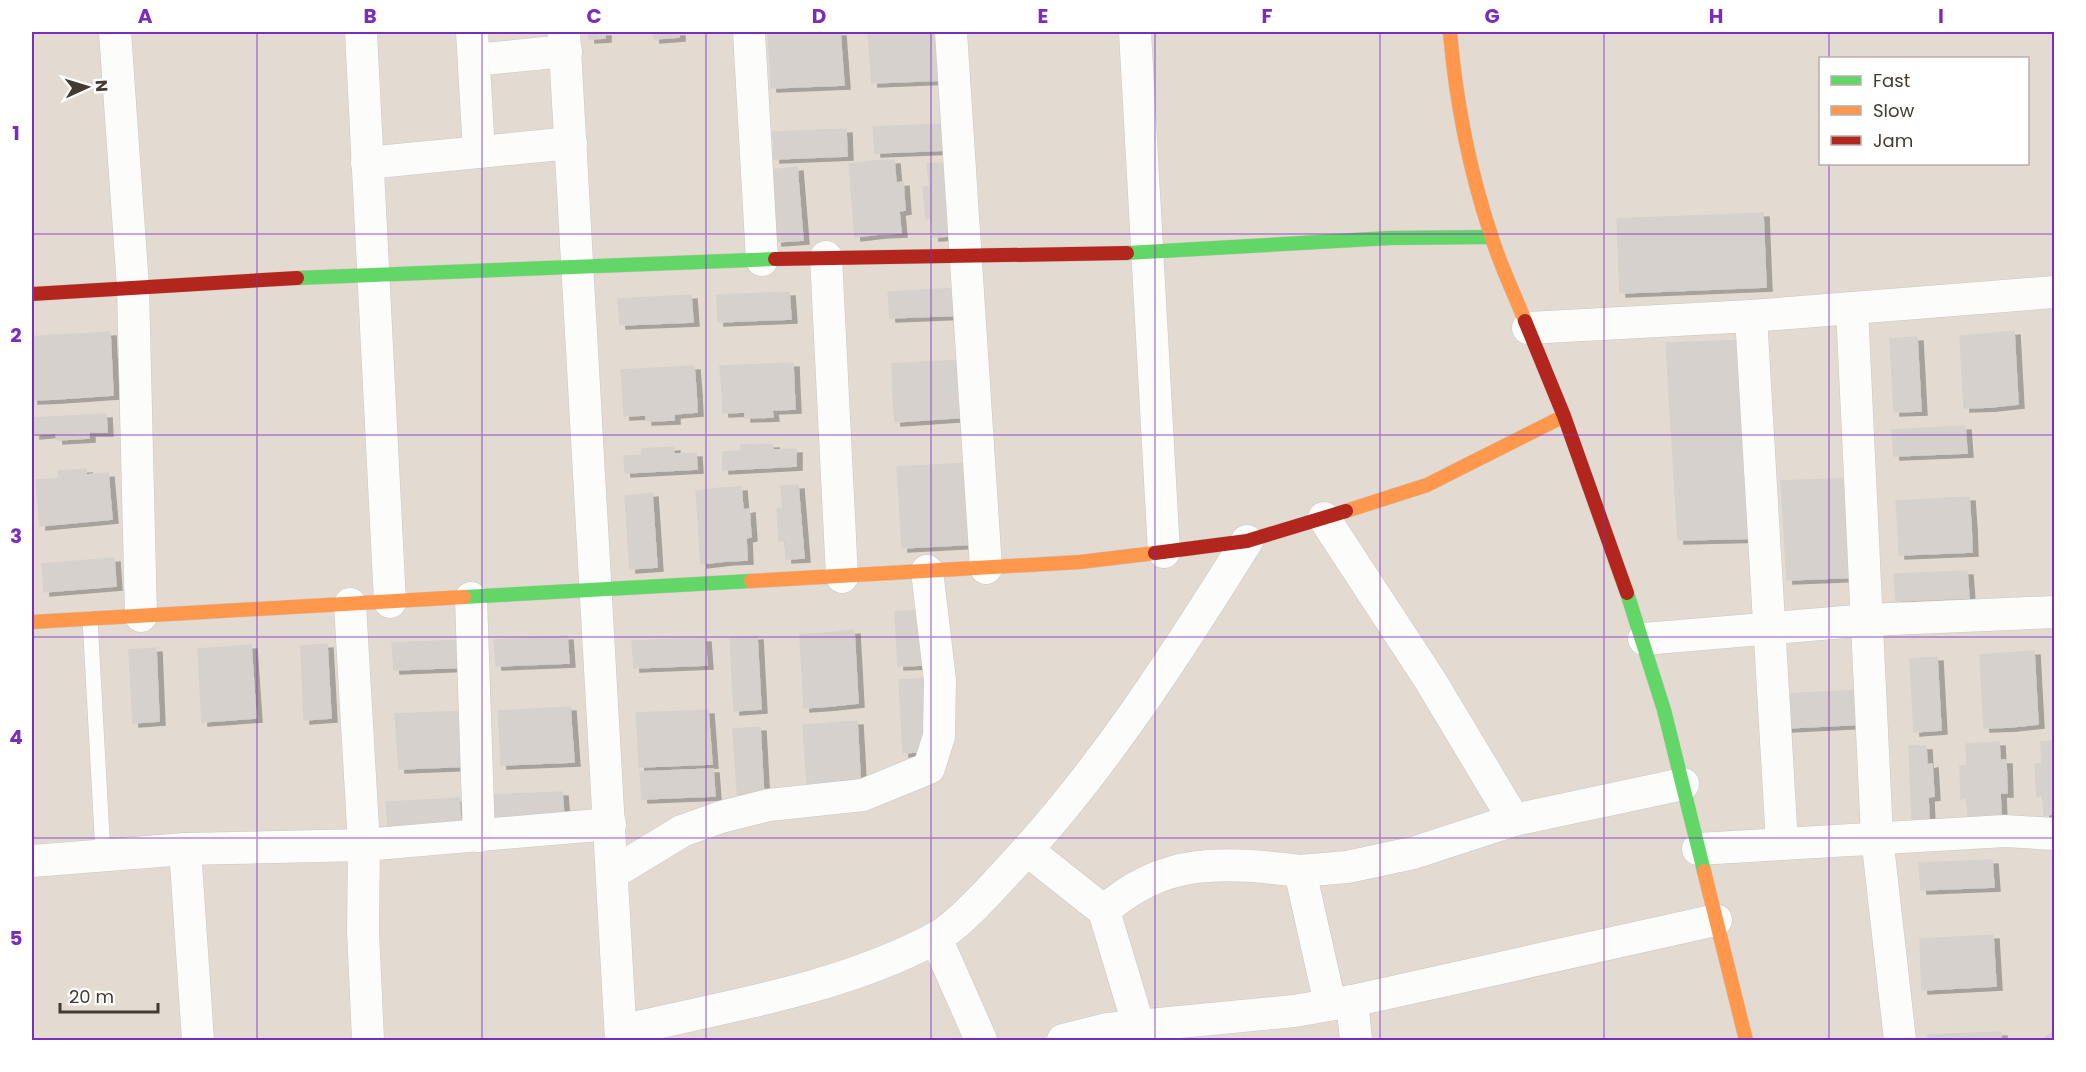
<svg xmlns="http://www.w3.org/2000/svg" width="2086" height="1072" font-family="Poppins,sans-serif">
<defs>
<filter id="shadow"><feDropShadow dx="6" dy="4" stdDeviation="0" flood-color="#0004"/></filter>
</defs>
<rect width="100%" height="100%" fill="#eeeae6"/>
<path fill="#e3dbd2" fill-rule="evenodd" d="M32 32H2054V1040H32ZM1820 58H2028V164H1820Z"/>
<g fill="#d6d1cd" stroke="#d6d1cc" stroke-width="1.5" filter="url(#shadow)">
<polygon points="588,32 605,32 605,38 589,39"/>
<polygon points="653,32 679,32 679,37 654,39"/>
<polygon points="840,32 842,58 770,61 768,34"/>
<polygon points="868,32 941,32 943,53 870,56"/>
<polygon points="943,53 944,80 872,83 870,56"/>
<polygon points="842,58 844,85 771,88 770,61"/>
<polygon points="946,124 948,150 875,153 873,127"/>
<polygon points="846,129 847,156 774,159 773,132"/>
<polygon points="894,160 896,183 903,182 905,210 899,211 901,233 879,234 873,161"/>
<polygon points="873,161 879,234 855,237 849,164"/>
<polygon points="944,163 950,236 933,237 932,218 926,219 923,187 930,187 927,164"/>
<polygon points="797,167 803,240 776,242 771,170"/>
<polygon points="1763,213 1766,287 1620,293 1617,219"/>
<polygon points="961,288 962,315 890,318 888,292"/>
<polygon points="789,292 791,319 718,322 717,295"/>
<polygon points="691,295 693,322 620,325 618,299"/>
<polygon points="2014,331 2018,404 1991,407 1987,334"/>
<polygon points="110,332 113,395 85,397 81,334"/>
<polygon points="81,334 85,397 56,399 51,335"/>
<polygon points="1987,334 1991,407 1964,408 1960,336"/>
<polygon points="51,335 56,399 32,400 32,337"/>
<polygon points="1917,337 1921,411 1894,412 1890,339"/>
<polygon points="1749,340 1761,538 1678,540 1666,343"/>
<polygon points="964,360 965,390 893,394 892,364"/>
<polygon points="793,363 794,388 722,391 720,366"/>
<polygon points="694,366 696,391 623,394 621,370"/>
<polygon points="794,388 795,409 772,410 773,417 745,418 745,412 723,413 722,391"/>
<polygon points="965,390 967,417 895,422 893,394"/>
<polygon points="696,391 697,412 674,414 674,420 646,421 646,415 624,416 623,394"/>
<polygon points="106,414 107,432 89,432 89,438 57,440 56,433 34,435 33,418"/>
<polygon points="1965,426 1967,453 1894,456 1892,430"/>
<polygon points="773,444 773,450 796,449 796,466 723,470 723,452 741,451 741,445"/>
<polygon points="674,447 674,454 696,453 697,469 625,473 624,456 642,455 642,449"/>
<polygon points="969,463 971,492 899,496 897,467"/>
<polygon points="86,469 86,475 108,473 110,496 38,501 36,480 59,478 58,471"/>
<polygon points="1856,478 1860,577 1787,580 1781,481"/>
<polygon points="798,485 804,558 786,559 785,540 779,541 777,509 783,508 781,486"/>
<polygon points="741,487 743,510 749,509 751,537 746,538 747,560 725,561 720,488"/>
<polygon points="720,488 725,561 701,564 696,491"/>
<polygon points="971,492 975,544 902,548 899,496"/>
<polygon points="652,493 657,567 630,569 625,496"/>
<polygon points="110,496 112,519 40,526 38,501"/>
<polygon points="1969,497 1971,525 1898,528 1896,501"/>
<polygon points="1971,525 1972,552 1899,555 1898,528"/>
<polygon points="114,558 116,586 44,592 42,564"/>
<polygon points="1967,571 1969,598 1896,601 1894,574"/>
<polygon points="921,610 924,665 898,666 895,612"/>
<polygon points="854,630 858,703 831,706 827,633"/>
<polygon points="827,633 831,706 804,708 800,635"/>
<polygon points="567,636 569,663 496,666 494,640"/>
<polygon points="757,636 761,709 734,711 730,638"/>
<polygon points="705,638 707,665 634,668 632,641"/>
<polygon points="465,640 466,667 394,670 392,643"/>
<polygon points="327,644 331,718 304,720 301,646"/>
<polygon points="251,645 256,718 229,720 224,647"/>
<polygon points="224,647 229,720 202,722 198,649"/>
<polygon points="156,648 159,721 133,723 129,650"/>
<polygon points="2034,651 2038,724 2011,727 2007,653"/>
<polygon points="2007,653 2011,727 1984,728 1980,655"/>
<polygon points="1937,657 1941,730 1914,732 1910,659"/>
<polygon points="925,678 929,751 903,753 899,680"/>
<polygon points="1863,690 1864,724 1786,728 1784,694"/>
<polygon points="570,707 572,735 500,738 498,711"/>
<polygon points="708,710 710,737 638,740 636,713"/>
<polygon points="468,711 470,739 397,742 395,714"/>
<polygon points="857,721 861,794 834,797 830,723"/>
<polygon points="830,723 834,797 808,799 803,725"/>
<polygon points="760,727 764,800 738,802 733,729"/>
<polygon points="572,735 574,762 501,765 500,738"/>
<polygon points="710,737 712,764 639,767 638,740"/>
<polygon points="470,739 472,766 399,769 397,742"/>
<polygon points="2054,741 2054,814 2044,815 2043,796 2037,796 2035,764 2042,764 2041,742"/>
<polygon points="1999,742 2000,760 2006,760 2007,793 2000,793 2001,815 1985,816 1982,743"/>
<polygon points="1982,743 1985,816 1968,817 1967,798 1961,799 1960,766 1967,766 1966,744"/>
<polygon points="1909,746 1926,746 1927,765 1932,764 1934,796 1928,797 1929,819 1912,820"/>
<polygon points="713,769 715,796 642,799 640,772"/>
<polygon points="562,792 564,818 491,821 489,795"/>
<polygon points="459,798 461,825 388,828 386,802"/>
<polygon points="1992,860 1994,887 1921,890 1919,863"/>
<polygon points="1993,935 1996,986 1922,990 1920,939"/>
<polygon points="2054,1031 2054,1040 2044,1040 2043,1039"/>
<polygon points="2001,1032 2001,1040 1928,1040 1928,1035"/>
</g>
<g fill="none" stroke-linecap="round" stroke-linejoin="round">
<defs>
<polyline id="lane" points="90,619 103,853"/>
<g id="street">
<polyline points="115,32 133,287 141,616"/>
<polyline points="361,32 390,602"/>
<polyline points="472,32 479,152"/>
<polyline points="564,32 621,1040"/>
<polyline points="749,32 762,260"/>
<polyline points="951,32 986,568"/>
<polyline points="1135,32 1164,552"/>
<polyline points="474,60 566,51"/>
<polyline points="367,163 571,143"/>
<polyline points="826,257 842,577"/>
<polyline points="1852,308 1877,837 1900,1040"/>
<polyline points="1751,316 1782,843"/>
<polyline points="1528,328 1751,316 2054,292"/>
<polyline points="1324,518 1430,680 1514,820"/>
<polyline points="471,598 479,836"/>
<polyline points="350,604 364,845 363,931 368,1040"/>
<polyline points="1644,639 1868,620 2054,612"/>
<polyline points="185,849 198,1040"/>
<polyline points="1698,849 2005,831 2054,834"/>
<path d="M1027 850 1104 911C1164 856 1226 862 1300 871"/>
<polyline points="32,861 185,849 364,845 610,824"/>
<polyline points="613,873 682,831 721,817 769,805 863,795 929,768 939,736 940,680 927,571"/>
<polyline points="1104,911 1139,1027"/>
<polyline points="936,938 981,1040"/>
<polyline points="1352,1001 1356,1040"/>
<polyline points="1330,1004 1300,871 1347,867 1413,853 1514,820 1683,784"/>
<path d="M621 1031C726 1006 837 990 934 939 958 926 985 895 1004 875 1099 775 1174 658 1247 541"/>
<polyline points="1063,1040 1107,1029 1294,1011 1352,1001 1716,920"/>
</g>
<g id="fast">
<polyline points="1127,253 1390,238 1491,237"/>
<polyline points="297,278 775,259"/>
<polyline points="1627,593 1664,710 1704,871"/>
<polyline points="464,597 751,581"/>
</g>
<g id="slow">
<path d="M1450 32C1456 102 1469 169 1491 235 1500 265 1514 293 1525 321"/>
<polyline points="1346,511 1427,485 1564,416"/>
<polyline points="751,581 1080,562 1155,553"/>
<polyline points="32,622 464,597"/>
<polyline points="1704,871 1746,1040"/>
</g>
<g id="jam">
<polyline points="775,259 1127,253"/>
<polyline points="32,294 297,278"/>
<polyline points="1525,321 1564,416 1627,593"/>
<polyline points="1155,553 1247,541 1346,511"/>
</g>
</defs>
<use href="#lane" stroke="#cac6c2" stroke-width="16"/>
<use href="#street" stroke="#cac6c2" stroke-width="33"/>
<use href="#fast" stroke="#cfc7be" stroke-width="15"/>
<use href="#slow" stroke="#cfc7be" stroke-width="15"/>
<use href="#jam" stroke="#cfc7be" stroke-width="15"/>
<use href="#lane" stroke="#fcfcfb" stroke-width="15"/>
<use href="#street" stroke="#fcfcfb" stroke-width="32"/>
<use href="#fast" stroke="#63d668" stroke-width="14"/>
<use href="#slow" stroke="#ff974d" stroke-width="14"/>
<use href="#jam" stroke="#b3261e" stroke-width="14"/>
</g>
<path fill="none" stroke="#7b2cbf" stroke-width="1.5" stroke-opacity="0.55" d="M257 32V1040M482 32V1040M706 32V1040M931 32V1040M1155 32V1040M1380 32V1040M1604 32V1040M1829 32V58M1829 164V1040M32 234H2054M32 435H2054M32 637H2054M32 838H2054"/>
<rect width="2086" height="1072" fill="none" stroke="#ffffff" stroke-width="66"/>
<rect x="1819" y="57" width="210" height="108" fill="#ffffff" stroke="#b4b0ad" stroke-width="1.5"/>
<rect x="1831" y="76" width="30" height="9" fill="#63d668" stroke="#b4b0ad" stroke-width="1.5"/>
<text x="1873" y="87" font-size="18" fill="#433a32">Fast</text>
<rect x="1831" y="106" width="30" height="9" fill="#ff974d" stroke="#b4b0ad" stroke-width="1.5"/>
<text x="1873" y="117" font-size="18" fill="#433a32">Slow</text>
<rect x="1831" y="136" width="30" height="9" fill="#b3261e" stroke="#b4b0ad" stroke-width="1.5"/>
<text x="1873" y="147" font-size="18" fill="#433a32">Jam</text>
<g transform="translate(87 87) rotate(86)" stroke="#ffffff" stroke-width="4.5" paint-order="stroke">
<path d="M0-4.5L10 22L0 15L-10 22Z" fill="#433a32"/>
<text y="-9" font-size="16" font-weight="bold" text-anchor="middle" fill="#433a32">N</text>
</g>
<path d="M60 1003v9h98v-9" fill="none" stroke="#433a32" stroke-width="3"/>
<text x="69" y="1003" font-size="18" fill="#433a32" stroke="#ffffff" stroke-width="4.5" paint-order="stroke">20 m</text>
<rect x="33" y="33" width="2020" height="1006" fill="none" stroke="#7b2cbf" stroke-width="2"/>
<g font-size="20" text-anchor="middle" font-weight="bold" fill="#7b2cbf">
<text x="145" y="23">A</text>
<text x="370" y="23">B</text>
<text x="594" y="23">C</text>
<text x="819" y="23">D</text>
<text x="1043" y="23">E</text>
<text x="1267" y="23">F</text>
<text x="1492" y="23">G</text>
<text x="1716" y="23">H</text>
<text x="1941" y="23">I</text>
<text x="16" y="140">1</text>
<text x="16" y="342">2</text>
<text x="16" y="543">3</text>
<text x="16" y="744">4</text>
<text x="16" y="945">5</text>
</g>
</svg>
